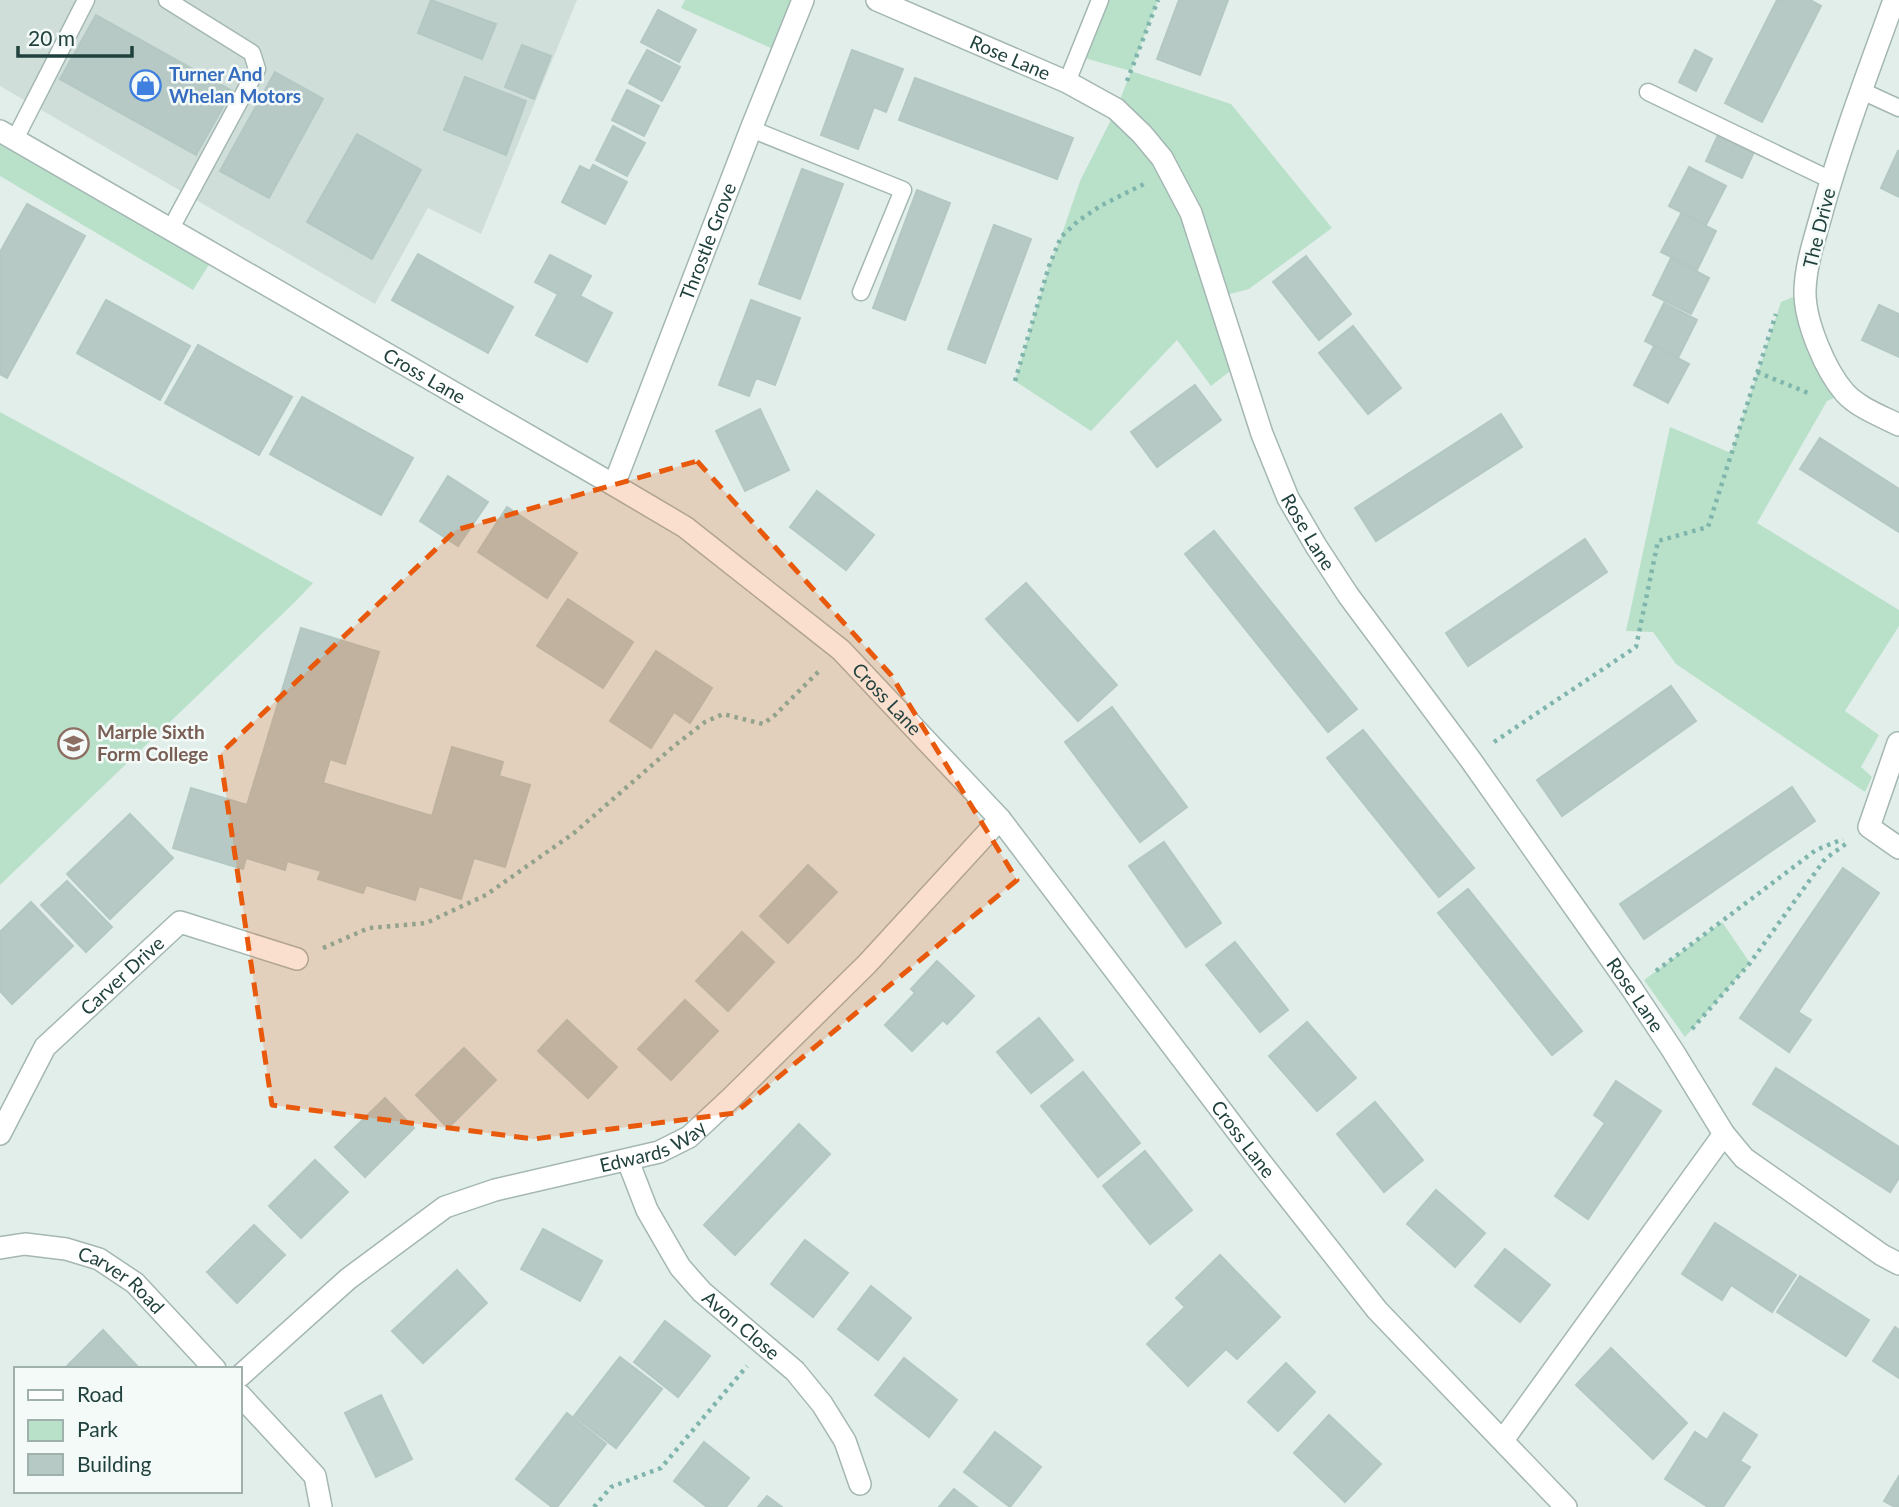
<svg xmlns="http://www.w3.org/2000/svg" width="1899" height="1507" font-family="Lato,sans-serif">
<rect width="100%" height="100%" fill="#e2eeea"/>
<polygon fill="#d0deda" points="0,0 577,0 481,234 428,208 375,304 0,86"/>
<g fill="#b9e1ca">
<polygon points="685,0 803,0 782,53 681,8"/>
<polygon points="1100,0 1158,0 1131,71 1231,104 1332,228 1249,289 1218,297 1239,364 1211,386 1177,340 1091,431 1015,381 1049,266 1061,237 1080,181 1116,110 1131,71 1077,56"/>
<polygon points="0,131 215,255 193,290 0,176"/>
<polygon points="1805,292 1845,393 1827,401 1757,523 1899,610 1899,626 1845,711 1879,735 1861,767 1872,777 1865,792 1676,664 1653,632 1626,631 1670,427 1731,453 1781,302"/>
<polygon points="0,412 313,583 296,601 0,885"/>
<polygon points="1722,922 1750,963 1685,1037 1644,980"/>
</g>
<g fill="#b7c9c4" stroke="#b4c8c3" stroke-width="2">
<polygon points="431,0 496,24 482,59 418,33"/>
<polygon points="1179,0 1228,0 1200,75 1157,59"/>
<polygon points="1777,0 1810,0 1821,6 1762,122 1725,103"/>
<polygon points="658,10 696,30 679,62 641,42"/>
<polygon points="96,15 232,91 196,155 60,79"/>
<polygon points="522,45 551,56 534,99 505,87"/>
<polygon points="647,50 680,67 662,101 629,83"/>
<polygon points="852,50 903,69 886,112 874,107 858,149 821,135"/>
<polygon points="1695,50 1712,59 1696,91 1679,82"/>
<polygon points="275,72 323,99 269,198 220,171"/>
<polygon points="465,77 526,101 506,155 444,130"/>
<polygon points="915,78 1073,138 1057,179 899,120"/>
<polygon points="627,90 659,106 644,136 612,120"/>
<polygon points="613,126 645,143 627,176 596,160"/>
<polygon points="357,134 421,170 372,259 307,222"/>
<polygon points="1718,135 1754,152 1742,178 1706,161"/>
<polygon points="1898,151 1899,152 1899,197 1881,188"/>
<polygon points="593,165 627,182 605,224 562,202 580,166 590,171"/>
<polygon points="1689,167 1726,186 1706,225 1669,206"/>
<polygon points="802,169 843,184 800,299 759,284"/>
<polygon points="917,190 950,203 905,320 873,308"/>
<polygon points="27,204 85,236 7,378 0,374 0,252"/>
<polygon points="1681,214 1716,231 1697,270 1661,252"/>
<polygon points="994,225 1031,239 985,363 948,349"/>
<polygon points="418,254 513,307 488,353 392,300"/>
<polygon points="550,255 591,276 580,296 612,313 587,362 536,335 558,294 535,282"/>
<polygon points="1306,256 1351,314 1319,340 1273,282"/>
<polygon points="1671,258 1709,278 1691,314 1653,295"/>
<polygon points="106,300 190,346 160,400 77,353"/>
<polygon points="751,300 800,318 775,385 756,378 749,396 719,385"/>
<polygon points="1664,303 1697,320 1678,358 1645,341"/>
<polygon points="1879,305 1899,314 1899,357 1862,340"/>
<polygon points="1353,326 1401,388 1368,414 1319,353"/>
<polygon points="198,345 292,397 259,455 165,403"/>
<polygon points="1654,346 1689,364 1668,403 1634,385"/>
<polygon points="1195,385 1221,420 1157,467 1131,432"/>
<polygon points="302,397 413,458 381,515 270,454"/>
<polygon points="760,409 789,470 745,491 716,431"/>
<polygon points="1501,414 1522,447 1376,541 1355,508"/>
<polygon points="1820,438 1899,489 1899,532 1800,469"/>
<polygon points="448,476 488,502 458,546 420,521"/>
<polygon points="817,491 874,535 846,570 790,527"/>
<polygon points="507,507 577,553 547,598 478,552"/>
<polygon points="1214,531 1357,709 1328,732 1185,554"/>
<polygon points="1585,539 1607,572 1468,666 1446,633"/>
<polygon points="1026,583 1117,685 1078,721 986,619"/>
<polygon points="568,599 633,642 603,688 537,646"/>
<polygon points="301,628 379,652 345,764 330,759 323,783 432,816 452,747 503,762 499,776 530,785 505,867 474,858 461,899 419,886 415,900 366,885 363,893 318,879 321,871 287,861 285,870 246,858 243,869 173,848 191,788 247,805"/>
<polygon points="656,651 712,688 690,723 674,712 651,748 610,721"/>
<polygon points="1671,686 1696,721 1562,816 1537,780"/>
<polygon points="1112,707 1187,807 1140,842 1065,742"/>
<polygon points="1363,730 1474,868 1439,897 1327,758"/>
<polygon points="1792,787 1815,821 1644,939 1620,904"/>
<polygon points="130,814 173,858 110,919 67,874"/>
<polygon points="1164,842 1221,923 1186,947 1129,866"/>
<polygon points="808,865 837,892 788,943 760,916"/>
<polygon points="1843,868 1879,893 1798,1012 1811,1020 1789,1052 1740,1018"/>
<polygon points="67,881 112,927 86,952 41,905"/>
<polygon points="1468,889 1582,1031 1552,1055 1438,913"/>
<polygon points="31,902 73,946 12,1004 0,991 0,932"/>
<polygon points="742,932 774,962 728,1011 696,981"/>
<polygon points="1235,942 1288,1010 1260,1032 1206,965"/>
<polygon points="937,961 974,996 947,1024 943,1020 912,1051 885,1025 915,993 911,989"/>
<polygon points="685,1000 718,1031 671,1080 638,1049"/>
<polygon points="1039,1018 1073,1060 1031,1093 997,1052"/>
<polygon points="567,1020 617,1067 588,1098 538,1051"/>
<polygon points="1307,1022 1356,1078 1317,1111 1269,1056"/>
<polygon points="464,1048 496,1080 448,1128 416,1095"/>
<polygon points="1776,1068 1899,1147 1899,1178 1890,1192 1753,1104"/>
<polygon points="1083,1072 1140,1143 1098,1177 1041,1106"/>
<polygon points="1616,1081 1661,1111 1588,1219 1555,1196 1605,1123 1594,1115"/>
<polygon points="385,1098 414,1128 365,1177 335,1147"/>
<polygon points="1375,1102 1423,1160 1384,1192 1337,1134"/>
<polygon points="799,1124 830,1154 735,1255 704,1225"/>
<polygon points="1145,1151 1192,1210 1150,1244 1103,1186"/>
<polygon points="315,1160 348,1192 301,1238 269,1206"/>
<polygon points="1436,1190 1485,1233 1455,1267 1407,1224"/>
<polygon points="1715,1223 1796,1275 1772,1312 1731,1285 1722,1300 1682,1274"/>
<polygon points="254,1225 285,1255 237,1303 207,1272"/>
<polygon points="543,1229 602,1261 580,1301 521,1269"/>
<polygon points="805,1240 848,1273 813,1317 771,1284"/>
<polygon points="1505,1249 1550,1285 1520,1322 1475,1286"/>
<polygon points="1220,1255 1280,1317 1237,1359 1226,1349 1188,1386 1147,1344 1185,1307 1176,1298"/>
<polygon points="457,1270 487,1303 423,1363 392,1331"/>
<polygon points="1800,1276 1869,1320 1846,1356 1777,1312"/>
<polygon points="871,1286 911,1318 878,1360 838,1329"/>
<polygon points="665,1321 710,1356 678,1397 634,1362"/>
<polygon points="1895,1327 1899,1330 1899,1378 1873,1361"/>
<polygon points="103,1330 140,1369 66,1369 65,1368"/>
<polygon points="1611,1348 1687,1423 1653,1459 1576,1385"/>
<polygon points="620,1357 662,1389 616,1448 574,1416"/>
<polygon points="904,1358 957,1400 929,1437 875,1395"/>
<polygon points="1286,1363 1315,1392 1278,1431 1248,1402"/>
<polygon points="381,1395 412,1459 376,1477 345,1413"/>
<polygon points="567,1413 606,1444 557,1507 552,1507 516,1479"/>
<polygon points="1724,1413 1757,1435 1740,1461 1750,1467 1723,1507 1708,1507 1665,1479 1695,1432 1707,1440"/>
<polygon points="1329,1415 1381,1464 1345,1502 1294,1453"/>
<polygon points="995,1432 1041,1467 1010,1507 964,1472"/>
<polygon points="704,1442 749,1478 726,1507 707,1507 674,1481"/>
<polygon points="1899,1476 1899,1507 1895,1507 1884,1501"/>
<polygon points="954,1489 977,1507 939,1507"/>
<polygon points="767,1496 782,1507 758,1507"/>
</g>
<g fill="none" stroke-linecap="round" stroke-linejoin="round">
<defs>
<g id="lane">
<polyline points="167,0 252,53 257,69 170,230"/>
<polyline points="1067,82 1100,0"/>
<polyline points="1862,91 1899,108"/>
<polyline points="1648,92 1831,180"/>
<polyline points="751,129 903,190 861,292"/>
<polyline points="15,139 86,0"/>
</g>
<g id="street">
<path id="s1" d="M877 0 1067 82 1116 109 1142 134 1162 158 1191 213 1262 434 1288 498 1316 546 1348 595 1470 759 1632 989 1673 1051 1724 1134 1744 1158 1882 1255 1899 1264"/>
<path d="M1894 0C1869 70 1842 140 1822 212 1815 238 1806 263 1805 290 1804 320 1825 370 1845 393 1859 408 1881 416 1899 425"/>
<path id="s2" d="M0 131 614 485 685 527 841 650 1000 819 1259 1160 1377 1310 1566 1507"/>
<path id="s3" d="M614 485 751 129 803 0"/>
<polyline points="1898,743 1869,827 1899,848"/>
<path id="s4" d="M0 1134 45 1047 180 922 297 959"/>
<path id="s5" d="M628 1161 647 1210 680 1267 702 1292 795 1371 822 1404 845 1441 860 1484"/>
<path id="s6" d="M0 1248 25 1244 66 1249 99 1259 135 1283 215 1369"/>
<path id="s7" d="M240 1376 348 1279 445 1207 495 1190 659 1152 689 1137 730 1099 867 964 1000 819"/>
<polyline points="240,1395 315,1476 321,1507"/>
<polyline points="1503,1440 1724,1134"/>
</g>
</defs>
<use href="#lane" stroke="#a4b7b3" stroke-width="19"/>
<use href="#street" stroke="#a4b7b3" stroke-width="24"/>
<g stroke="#7fb5ac" stroke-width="4.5" stroke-dasharray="3.5 5" stroke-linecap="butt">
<polyline points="1127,81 1158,0"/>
<polyline points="1757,372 1808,393"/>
<polyline points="1015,381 1049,266 1061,237 1078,221 1102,205 1144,184"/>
<polyline points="1494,742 1636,647 1658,541 1708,527 1776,314"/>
<polyline points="323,948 369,928 426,923 486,895 574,833 674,746 705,722 723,714 763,724 775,715 821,669"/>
<polyline points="1656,971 1816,850 1843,839"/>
<polyline points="1692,1029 1750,963 1825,859 1847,843"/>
<polyline points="594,1507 611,1487 661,1468 747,1366"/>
</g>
<use href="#lane" stroke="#fff" stroke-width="16"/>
<use href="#street" stroke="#fff" stroke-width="21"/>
</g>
<path fill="#e8590c" fill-opacity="0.2" stroke="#e8590c" stroke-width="5" stroke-dasharray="14 9" stroke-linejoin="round" d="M697 461 891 675 1017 880 735 1113 534 1139 272 1105 220 754 456 530Z"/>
<defs>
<symbol id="shop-ring" viewBox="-11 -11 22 22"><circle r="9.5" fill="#f3faf7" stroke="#3f7fe0" stroke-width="1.5"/><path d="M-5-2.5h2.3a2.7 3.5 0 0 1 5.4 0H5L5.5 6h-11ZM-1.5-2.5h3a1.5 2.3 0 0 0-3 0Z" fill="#3f7fe0"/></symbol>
<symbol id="university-ring" viewBox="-11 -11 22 22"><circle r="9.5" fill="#f3faf7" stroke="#8d6e63" stroke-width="1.5"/><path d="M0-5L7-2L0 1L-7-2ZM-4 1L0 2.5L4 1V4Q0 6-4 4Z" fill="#8d6e63"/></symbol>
</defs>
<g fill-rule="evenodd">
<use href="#shop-ring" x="128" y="68" width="35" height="35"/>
<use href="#university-ring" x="56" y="726" width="35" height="35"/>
</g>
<g text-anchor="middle" stroke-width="5" stroke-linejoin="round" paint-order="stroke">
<g font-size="19" fill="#20413d" stroke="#f3faf7">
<text dy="7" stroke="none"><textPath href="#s1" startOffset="145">Rose Lane</textPath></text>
<text transform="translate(1819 228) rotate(-76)" y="7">The Drive</text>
<text dy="7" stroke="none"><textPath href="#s3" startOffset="261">Throstle Grove</textPath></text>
<text dy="7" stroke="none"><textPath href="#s2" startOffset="490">Cross Lane</textPath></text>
<text dy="7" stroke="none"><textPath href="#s1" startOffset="733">Rose Lane</textPath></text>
<text dy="7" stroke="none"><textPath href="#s2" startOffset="1057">Cross Lane</textPath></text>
<text dy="7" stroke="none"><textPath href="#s4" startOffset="203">Carver Drive</textPath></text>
<text dy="7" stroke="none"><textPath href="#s1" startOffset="1300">Rose Lane</textPath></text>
<text dy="7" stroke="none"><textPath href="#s2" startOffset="1624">Cross Lane</textPath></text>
<text dy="7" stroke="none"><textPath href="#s7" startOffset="483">Edwards Way</textPath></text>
<text dy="7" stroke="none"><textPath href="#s6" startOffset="131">Carver Road</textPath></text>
<text dy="7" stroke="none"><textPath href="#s5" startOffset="203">Avon Close</textPath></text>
</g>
<g font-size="19" font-weight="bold" fill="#366cbe" stroke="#f3faf7" text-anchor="start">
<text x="169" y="81">Turner And<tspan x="169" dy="22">Whelan Motors</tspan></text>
</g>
<g font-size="19" font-weight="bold" fill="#785e54" stroke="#f3faf7" text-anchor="start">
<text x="97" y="739">Marple Sixth<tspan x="97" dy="22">Form College</tspan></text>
</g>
</g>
<rect x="14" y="1367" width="228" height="126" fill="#f3faf7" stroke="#9fb0ad" stroke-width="2"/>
<rect x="28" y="1390" width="35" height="10" fill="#ffffff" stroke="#9fb0ad" stroke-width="2"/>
<text x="77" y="1402" font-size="21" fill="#20413d">Road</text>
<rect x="28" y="1420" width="35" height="21" fill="#b9e1ca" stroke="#9fb0ad" stroke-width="2"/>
<text x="77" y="1437" font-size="21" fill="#20413d">Park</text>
<rect x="28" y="1454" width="35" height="21" fill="#b7c9c4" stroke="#9fb0ad" stroke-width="2"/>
<text x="77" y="1472" font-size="21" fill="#20413d">Building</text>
<path d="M18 46v10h114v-10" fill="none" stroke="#20413d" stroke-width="3.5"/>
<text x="28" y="46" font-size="21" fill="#20413d" stroke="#f3faf7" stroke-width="5" paint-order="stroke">20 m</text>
</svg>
